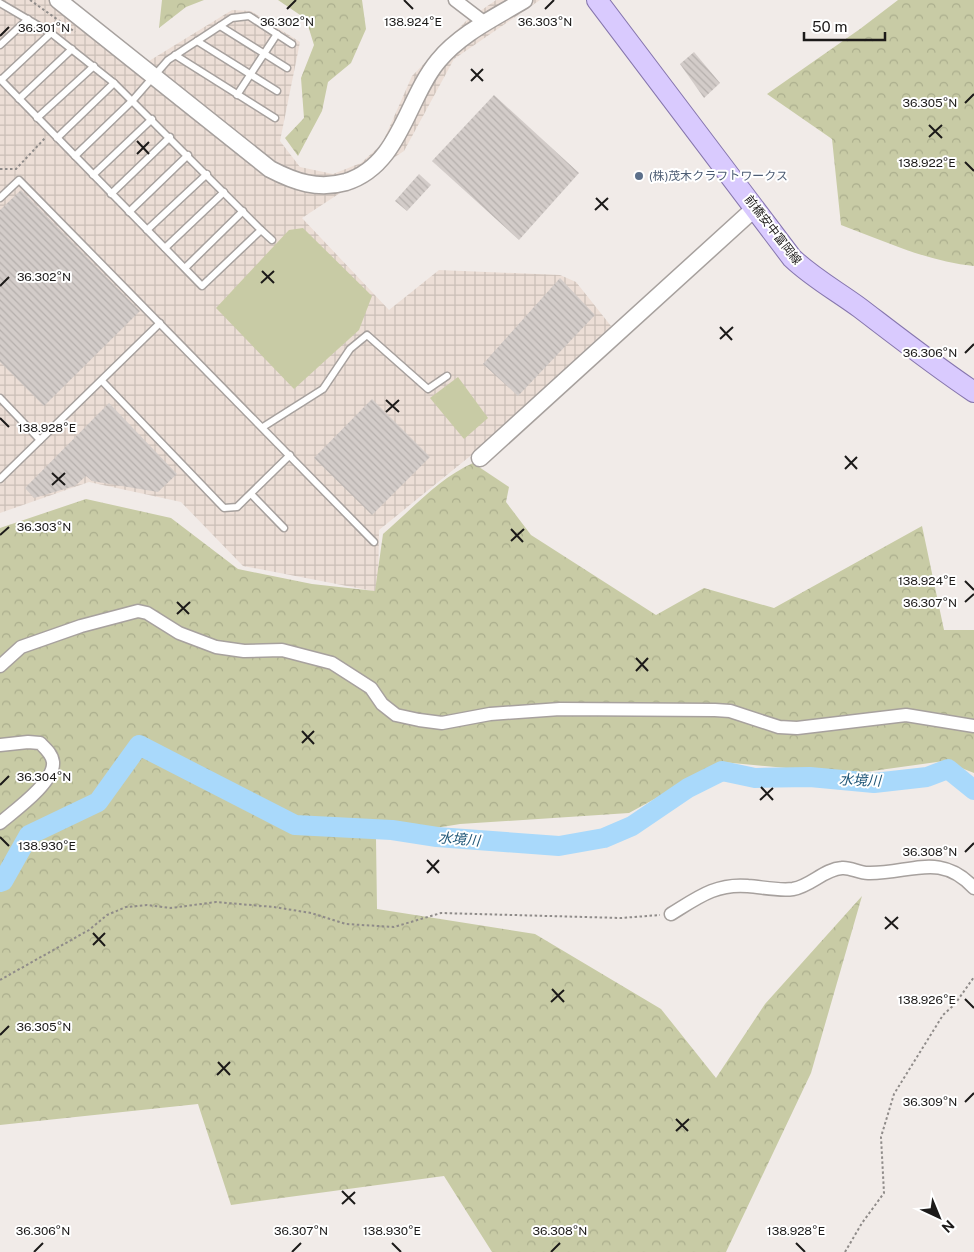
<svg xmlns="http://www.w3.org/2000/svg" width="974" height="1252" font-family="'Public Sans','Noto Sans JP',sans-serif">
<defs>
<pattern id="industrial-grid" width="8" height="8" patternUnits="userSpaceOnUse" patternTransform="scale(1.25)"><rect width="8" height="8" fill="#ecded6"/><path d="M0 4h8M4 0v8" fill="none" stroke="#cabeb7"/></pattern>
<pattern id="forest-crowns" width="20" height="18" patternUnits="userSpaceOnUse" patternTransform="scale(1.25)"><rect width="20" height="18" fill="#c8cba5"/><path d="M2 6a3 3 0 1 1 6 0M12 15a3 3 0 1 1 6 0" fill="none" stroke="#abae8d"/></pattern>
<pattern id="building-back-hatch" width="6" height="6" patternUnits="userSpaceOnUse" patternTransform="scale(1.25)"><rect width="6" height="6" fill="#d3ccc9"/><path d="M-1 5l2 2M0 0l6 6M5-1l2 2" fill="none" stroke="#b5afac"/></pattern>
</defs>
<rect width="100%" height="100%" fill="#f1ebe8"/>
<polygon fill="url(#industrial-grid)" points="0,0 71,0 149,61 232,10 251,11 300,42 280,141 300,167 333,174 361,163 382,144 412,76 466,21 496,0 540,0 454,59 404,151 302,218 389,310 439,270 560,275 576,282 611,326 474,453 379,530 378,592 243,566 181,502 89,482 0,513"/>
<g fill="url(#forest-crowns)">
<polygon points="162,0 204,0 186,7 159,28"/>
<polygon points="278,0 362,0 366,29 351,63 328,82 322,111 298,156 285,138 304,118 301,78 314,45 306,19"/>
<path d="M898 0H974V266C929 262 884 241 841 225L832 139 767 94 860 29Z"/>
<path d="M473 463 509 487 506 502 531 535 656 615 704 588 774 608 922 526 944 630H974V773L944 761 851 774 722 762 629 813 460 824 376 838 377 909 535 934 661 1009 716 1078 765 1004 862 896 811 1073 726 1252H492L444 1176 231 1205 198 1104 0 1125V528L86 499 171 518 238 569 312 584 375 591 383 534C411 510 439 478 473 463Z"/>
</g>
<g fill="#c8cba5">
<polygon points="303,228 372,296 359,330 294,389 216,308 289,230"/>
<polygon points="458,377 488,418 464,439 430,398"/>
</g>
<g fill="none" stroke-linecap="round" stroke-linejoin="round">
<polyline stroke="#a9d9fb" stroke-width="20" points="0,882 3,881 29,835 98,802 139,745 295,825 392,830 437,837 559,846 604,838 632,826 688,788 722,771 755,778 810,777 874,783 927,777 948,769 974,790"/>
</g>
<g fill="url(#building-back-hatch)">
<polygon points="694,52 720,83 704,98 680,64"/>
<polygon points="494,95 579,173 519,240 432,161"/>
<polygon points="419,174 431,185 407,211 395,201"/>
<polygon points="21,190 140,311 44,406 0,362 0,210"/>
<polygon points="560,278 595,315 518,396 483,364"/>
<polygon points="372,399 430,457 372,515 314,458"/>
<polygon points="109,403 177,474 158,492 92,481 86,476 75,486 34,498 25,488"/>
</g>
<g fill="none" stroke-linecap="round" stroke-linejoin="round">
<defs>
<g id="service">
<polyline points="0,3 51,33 114,83 261,230 202,286 0,79"/>
<polyline points="220,26 287,68"/>
<polyline points="197,41 277,91"/>
<polyline points="0,45 28,19"/>
<polyline points="175,55 275,118"/>
<polyline points="1,80 51,33"/>
<polyline points="237,95 277,34"/>
<polyline points="19,99 72,49"/>
<polyline points="37,118 94,66"/>
<polyline points="57,138 114,83"/>
<polyline points="75,156 133,100 168,60 232,18 249,16 292,44"/>
<polyline points="93,175 152,119"/>
<polyline points="111,194 170,137"/>
<polyline points="0,198 19,180 374,542"/>
<polyline points="129,212 188,155"/>
<polyline points="147,230 207,174"/>
<polyline points="261,230 272,240"/>
<polyline points="165,248 224,192"/>
<polyline points="185,268 243,211"/>
<polyline points="102,381 224,508 237,507 290,455"/>
<polyline points="0,398 40,440"/>
<polyline points="263,427 323,389 350,349 367,335 428,389 447,376"/>
<polyline points="0,479 160,323"/>
<polyline points="251,494 284,528"/>
</g>
<g id="minor">
<polyline points="455,0 485,23"/>
<polyline points="0,666 21,647 81,626 138,611 147,613 179,633 216,647 244,651 282,650 332,663 371,688 382,704 396,715 419,720 442,723 490,714 560,709 715,710 730,711 779,727 797,728 906,715 974,726"/>
<path d="M0 745 28 742 40 743C46 749 52 754 53 762 55 782 14 811 0 823"/>
<path d="M671 914C697 898 716 883 748 886 762 887 779 891 793 889 811 886 824 869 842 868 850 867 859 873 868 873 910 874 940 851 974 888"/>
</g>
<g id="tertiary">
<path d="M58 0 270 169C295 182 318 190 346 182 400 165 406 100 438 61 460 34 494 18 524 0"/>
<polyline points="480,458 755,208"/>
</g>
<path id="primary" d="M597 0 792 258C813 278 837 291 860 308 898 337 935 366 974 392"/>
</defs>
<use href="#service" stroke="#a7a19e" stroke-width="9"/>
<use href="#minor" stroke="#a7a19e" stroke-width="15"/>
<use href="#tertiary" stroke="#a7a19e" stroke-width="19"/>
<use href="#primary" stroke="#8676ad" stroke-width="22"/>
<g stroke="#8f8b89" stroke-width="2" stroke-dasharray="2.5 2.5" stroke-linecap="butt">
<polyline points="30,0 75,32"/>
<polyline points="0,169 16,169 46,137"/>
<polyline points="0,980 89,930 107,915 126,907 147,905 171,908 216,902 274,907 311,913 346,924 394,927 441,913 621,918 660,915"/>
<polyline points="845,1252 862,1223 884,1193 881,1137 894,1094 943,1015 955,1004 974,977"/>
</g>
<use href="#service" stroke="#fff" stroke-width="6"/>
<use href="#minor" stroke="#fff" stroke-width="12"/>
<use href="#tertiary" stroke="#fff" stroke-width="16"/>
<use href="#primary" stroke="#d9cafe" stroke-width="20"/>
</g>
<path fill="none" stroke="#1c1a19" stroke-width="2" d="M404 0 413 9M287 9 296 0M545 9 554 0M0 36 9 27M471 69 483 81M471 81 483 69M965 103 974 94M929 125 942 138M929 137 942 125M137 141 149 154M137 154 149 142M965 162 974 171M596 198 608 210M595 210 608 198M262 271 274 283M261 283 274 271M0 286 9 277M720 327 732 340M720 339 733 327M965 353 974 344M386 400 399 412M386 412 399 400M0 418 9 427M845 456 857 469M845 469 857 457M52 473 65 485M52 485 65 473M511 529 523 542M0 535 9 527M511 541 524 529M965 581 974 590M177 602 189 614M965 602 974 594M177 614 190 602M636 658 648 671M636 671 648 658M302 731 314 744M302 743 314 731M0 785 9 776M761 787 773 800M760 800 773 788M0 837 9 846M965 852 974 843M427 860 439 873M427 873 439 860M885 917 898 929M885 929 898 917M93 933 105 946M93 945 105 933M552 989 564 1002M965 999 974 1008M551 1002 564 990M0 1035 9 1026M218 1062 230 1075M217 1075 230 1062M965 1102 974 1093M676 1119 688 1131M676 1131 689 1119M342 1191 355 1204M342 1204 355 1192M392 1243 401 1252M796 1243 805 1252M34 1252 43 1243M292 1252 301 1243M551 1252 560 1243"/>
<circle fill="#5c6f8a" stroke="#fff" stroke-width="2" cx="639" cy="176" r="5"/>
<g text-anchor="middle" stroke-width="4" stroke-linejoin="round" paint-order="stroke">
<g font-size="12" fill="#4e5e75" stroke="#fff" text-anchor="start">
<text x="649" y="180">(株)茂木クラフトワークス</text>
</g>
<g font-size="12" fill="#1c1a19" stroke="#fff">
<text transform="translate(773 230) rotate(52)" y="4">前橋安中富岡線</text>
</g>
<g font-size="14" font-style="italic" fill="#1f5677" stroke="#fff">
<text transform="translate(860 780) rotate(2)" y="5">水境川</text>
<text transform="translate(459 839) rotate(5)" y="5">水境川</text>
</g>
</g>
<g font-size="12" text-anchor="middle" fill="#1c1a19" stroke="#fff" stroke-width="4" stroke-linejoin="round" paint-order="stroke">
<text x="287" y="26">36.302°N</text>
<text x="545" y="26">36.303°N</text>
<text x="413" y="26">138.924°E</text>
<text x="44" y="32">36.301°N</text>
<text x="930" y="107">36.305°N</text>
<text x="927" y="167">138.922°E</text>
<text x="44" y="281">36.302°N</text>
<text x="930" y="357">36.306°N</text>
<text x="47" y="432">138.928°E</text>
<text x="44" y="531">36.303°N</text>
<text x="927" y="585">138.924°E</text>
<text x="930" y="607">36.307°N</text>
<text x="44" y="781">36.304°N</text>
<text x="47" y="850">138.930°E</text>
<text x="930" y="856">36.308°N</text>
<text x="927" y="1004">138.926°E</text>
<text x="44" y="1031">36.305°N</text>
<text x="930" y="1106">36.309°N</text>
<text x="392" y="1235">138.930°E</text>
<text x="796" y="1235">138.928°E</text>
<text x="43" y="1235">36.306°N</text>
<text x="301" y="1235">36.307°N</text>
<text x="560" y="1235">36.308°N</text>
</g>
<g transform="translate(939 1217) rotate(136)" stroke="#ffffff" stroke-width="4" paint-order="stroke">
<path d="M0-4L9 19L0 12L-9 19Z" fill="#1c1a19"/>
<text y="-8" font-size="14" font-weight="bold" text-anchor="middle" fill="#1c1a19">N</text>
</g>
<path d="M804 32v8h81v-8" fill="none" stroke="#1c1a19" stroke-width="2.5"/>
<text x="812" y="32" font-size="15" fill="#1c1a19" stroke="#ffffff" stroke-width="4" paint-order="stroke">50 m</text>
</svg>
